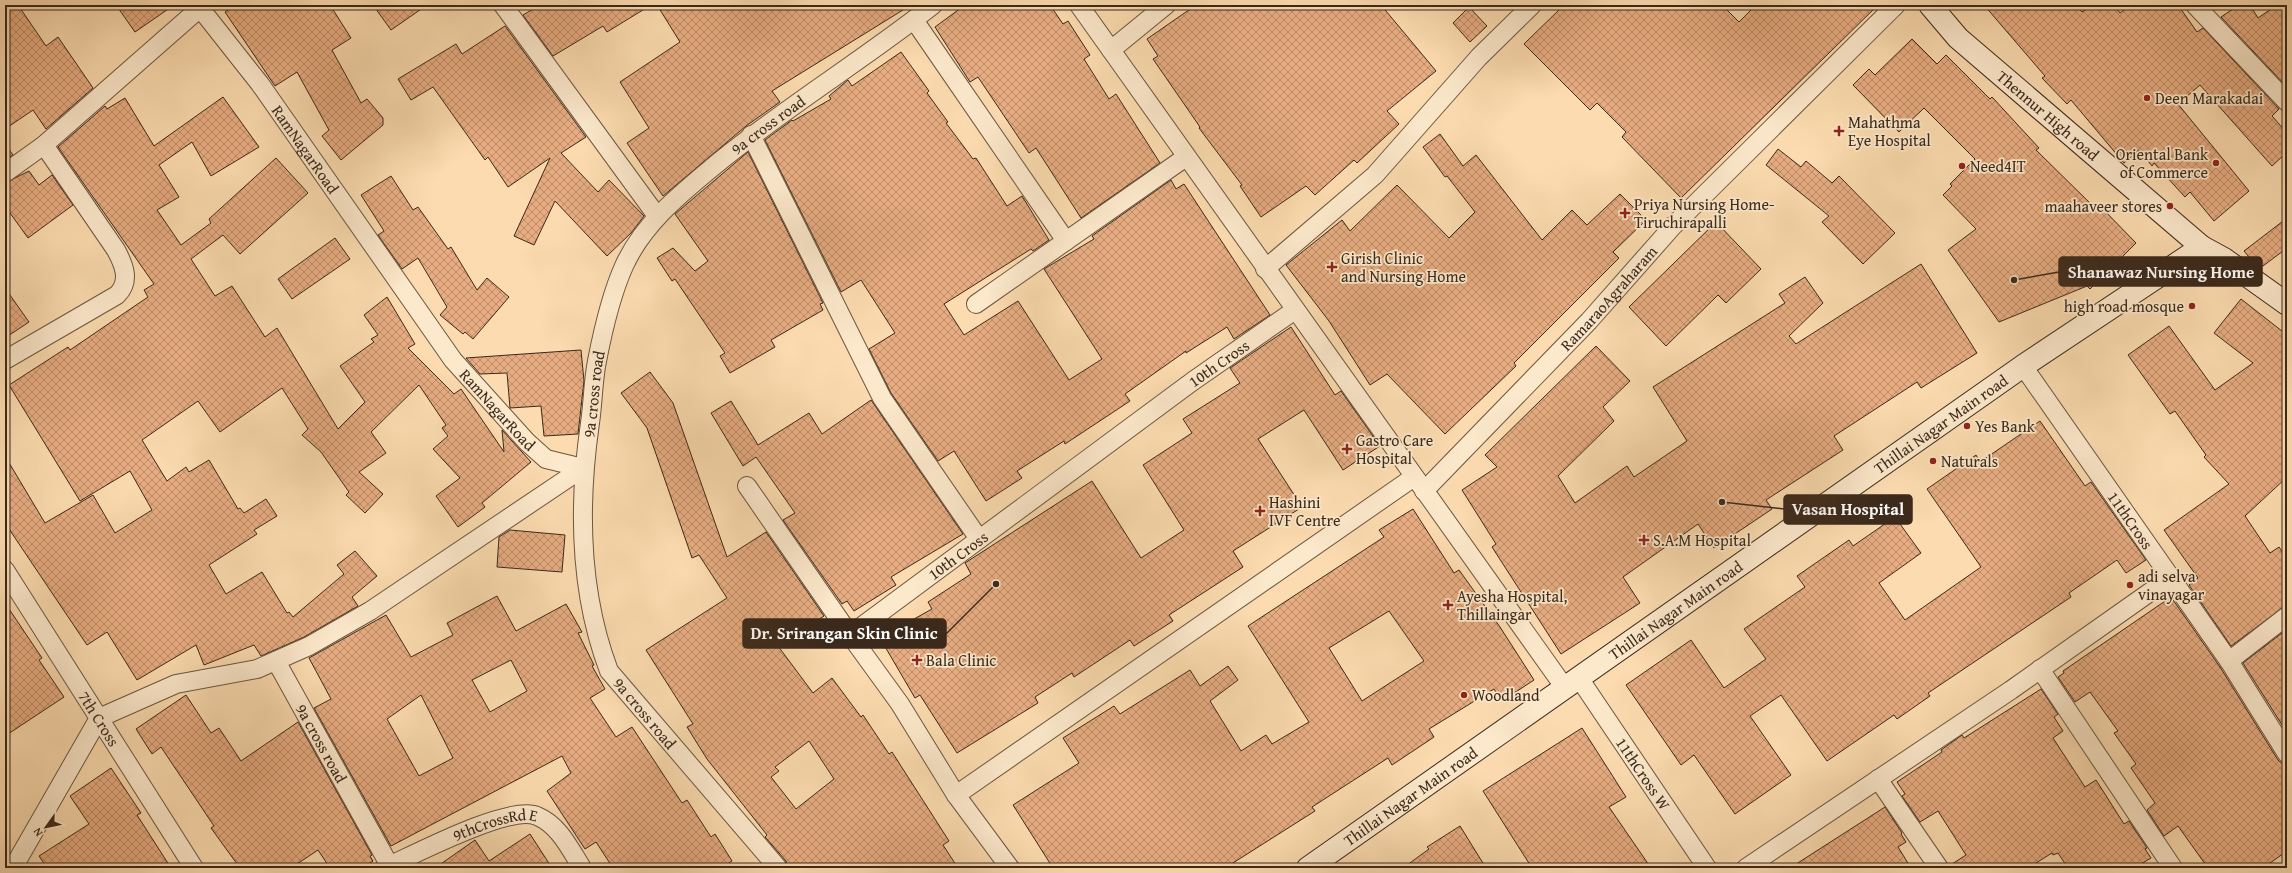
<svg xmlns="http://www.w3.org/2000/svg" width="2292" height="873" font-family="'Gentium Book Plus',serif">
<defs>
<pattern id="building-cross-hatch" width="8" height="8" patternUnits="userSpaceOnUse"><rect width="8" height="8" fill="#e7ac81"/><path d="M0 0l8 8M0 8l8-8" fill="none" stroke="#bc8c69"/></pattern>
</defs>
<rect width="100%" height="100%" fill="#fbdbaf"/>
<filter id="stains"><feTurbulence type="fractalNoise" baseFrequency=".005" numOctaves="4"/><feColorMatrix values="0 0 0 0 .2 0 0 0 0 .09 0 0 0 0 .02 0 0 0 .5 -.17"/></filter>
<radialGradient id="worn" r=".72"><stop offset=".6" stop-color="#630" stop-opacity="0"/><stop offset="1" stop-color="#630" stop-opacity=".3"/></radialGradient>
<g fill="url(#building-cross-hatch)" stroke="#3b291b" fill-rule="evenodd">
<polygon points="5,5 18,5 46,46 58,37 93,88 46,129 33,110 5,129"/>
<polygon points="116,5 174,5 135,32"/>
<polygon points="235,5 330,5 351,38 332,50 361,103 367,99 383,118 383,125 341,160 322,136 329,130 297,72 275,86 225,12"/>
<polygon points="373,5 427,5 391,30"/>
<polygon points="540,5 651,5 607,32 603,26 553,56 523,15"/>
<polygon points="657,5 911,5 772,91 780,102 746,126 663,196 627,143 649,128 620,82 680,42"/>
<polygon points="965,5 1050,5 1063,24 1068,21 1090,55 1084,59 1109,99 1116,94 1160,163 1081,218 1036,148 1029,153 978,77 970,82 935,27"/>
<polygon points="1196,5 1381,5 1436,71 1387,111 1399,124 1357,163 1354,160 1315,195 1306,186 1261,217 1240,186 1242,185 1199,128 1200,127 1153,59 1158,56 1147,39"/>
<polygon points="1564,5 1722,5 1739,22 1756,5 1878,5 1681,198 1622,137 1626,132 1597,103 1590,110 1524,44"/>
<polygon points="1984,5 2076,5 2082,12 2092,5 2114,5 2120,13 2130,5 2178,5 2197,32 2203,28 2279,109 2272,116 2287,133 2287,152 2272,166 2200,85 2178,104 2249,191 2214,221 2190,192 2185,197 2154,163 2152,166 2139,150 2124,163 2071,100 2067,104 2042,78 2045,76"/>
<polygon points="2239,5 2250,5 2258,18 2277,5 2287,5 2287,87 2221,17"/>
<polygon points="1469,7 1487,26 1470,42 1453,23"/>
<polygon points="505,26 586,137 561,153 598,192 609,180 644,216 631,233 607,256 555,201 534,245 514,236 550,158 508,187 488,157 485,160 433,87 411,100 398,79 456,44 462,54"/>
<polygon points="1912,39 1937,64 1946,55 1990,99 1992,97 2004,110 2039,148 2036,150 2095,208 2099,205 2136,243 2090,289 2087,286 1999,322 1948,250 1976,229 1943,195 1952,186 1950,184 1975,159 1924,108 1899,132 1853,85 1869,69 1875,75"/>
<polygon points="901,52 929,91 927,93 948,122 946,123 973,159 976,158 1007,206 1022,196 1049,240 1033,251 1031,249 944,304 964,335 1018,301 1069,380 1102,359 1044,269 1094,239 1092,236 1171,180 1176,189 1184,184 1270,315 1234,339 1227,327 1186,353 1186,351 1125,394 1130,401 1065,444 1064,441 1017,471 1022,478 986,501 954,451 938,461 891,393 869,349 895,333 861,280 841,292 765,140 792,120 793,121 831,99 829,96 848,80 852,86"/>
<polygon points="223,97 259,147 211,176 192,142 159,165 179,197 157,210 181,245 211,223 209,219 276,158 308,193 240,254 223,235 191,259 215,296 232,286 265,337 277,328 338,429 365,402 340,366 374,342 371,339 378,335 364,315 387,297 415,344 408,348 454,394 461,389 504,452 502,430 531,462 482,503 485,507 458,527 436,496 460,478 433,449 448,436 442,428 446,425 419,385 371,432 386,453 359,472 383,494 365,513 346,495 349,492 321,452 302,435 308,429 282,388 220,432 198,401 142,440 167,481 186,467 189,472 209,460 238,509 240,508 244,513 266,499 277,516 254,530 257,534 209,565 226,594 262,572 287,613 289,612 293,617 344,574 337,565 355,551 377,576 352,597 358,606 304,637 261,656 254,645 204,665 196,645 137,680 107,632 87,645 5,523 5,456 45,523 93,495 115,533 152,510 130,471 80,501 9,385 68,347 70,350 148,297 144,290 154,284 58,147 105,106 107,109 125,98 154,146"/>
<polygon points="1440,134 1463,166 1476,155 1542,240 1572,210 1587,225 1620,194 1646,220 1613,252 1619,258 1514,363 1516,366 1445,434 1387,374 1370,385 1329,321 1286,265 1342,220 1350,231 1397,185 1449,238 1475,212 1447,176 1445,177 1423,147"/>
<polygon points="5,144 13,155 5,160"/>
<polygon points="1778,149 1801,167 1806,161 1832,183 1839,176 1895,233 1863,264 1822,222 1829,216 1766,165"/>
<polygon points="748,152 823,303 820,304 823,310 771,340 775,347 730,373 720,356 725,353 675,279 672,281 657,258 673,248 695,271 708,261 675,214"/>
<polygon points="29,171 39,185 52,175 73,205 28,238 5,206 5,183"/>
<polygon points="391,176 413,210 418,207 448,249 451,247 477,290 487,278 509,297 473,339 465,332 463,334 440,315 447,307 418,258 402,269 378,235 384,231 361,195"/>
<polygon points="2287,218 2287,248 2259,269 2244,251"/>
<polygon points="1716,222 1761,269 1726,303 1718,295 1666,346 1629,307"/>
<polygon points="335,238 350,259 292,299 278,279"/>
<polygon points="1921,264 1977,353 1921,388 1917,382 1834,436 1843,450 1766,500 1772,509 1714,548 1698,524 1623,577 1640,603 1561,654 1492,547 1496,544 1462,490 1497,467 1485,455 1596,346 1630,381 1603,407 1614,421 1558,476 1575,503 1627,466 1634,477 1687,441 1653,387 1785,303 1779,294 1805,277 1823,303 1789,336 1796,344"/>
<polygon points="5,288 29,322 5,338"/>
<polygon points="2241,299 2287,335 2287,477 2245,516 2270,553 2279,547 2287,559 2287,605 2231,646 2189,585 2198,578 2164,530 2229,484 2204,457 2206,455 2175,411 2170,414 2128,355 2169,326 2215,390 2253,363 2214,333"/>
<polygon points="1291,327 1335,395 1341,391 1380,446 1343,470 1304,410 1258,439 1302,507 1233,551 1243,567 1169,615 1173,621 1134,646 1130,640 1074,677 1072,673 1035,697 1038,703 957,753 920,695 915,698 880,638 932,609 928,602 971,574 965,563 1092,481 1141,558 1184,530 1143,465 1192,433 1183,419 1240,383 1230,368"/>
<polygon points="581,350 584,381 578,434 544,436 541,406 510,408 507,373 480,374 466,358"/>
<path d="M650 372 673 403 727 557 766 532 824 616 778 646 813 693 832 678 861 717 863 715 889 754 892 752 949 841 943 845 958 868H788L786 861 765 837 767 835 707 759 687 727 693 724 646 650 727 598 699 555 692 558 647 428 621 393ZM809 741 834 779 796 809 771 777 779 771 775 767Z"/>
<polygon points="871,400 963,534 891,577 896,585 854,611 847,601 842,604 783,520 795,513 756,457 743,466 711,413 731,401 758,445 809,413 822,434"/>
<polygon points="2040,421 2085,486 2091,482 2146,560 2126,573 2117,560 2069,593 2071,597 1928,693 1930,696 1897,719 1894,715 1827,761 1781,695 1750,716 1791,775 1735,814 1694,755 1681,765 1626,685 1691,640 1724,688 1766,659 1744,629 1805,587 1797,576 1849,540 1853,546 1895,517 1921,553 1879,583 1905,620 1981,567 1927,489 1976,455 1980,462"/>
<path d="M1413 509 1454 573 1459 570 1500 627 1534 680 1502 701 1494 689 1429 729 1434 737 1392 765 1388 758 1312 807 1315 811 1225 868H1053L1013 805 1079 763 1063 738 1114 706 1120 714 1190 670 1200 686 1228 666 1238 680 1210 701 1241 751 1266 735 1272 744 1309 722 1248 626 1384 537 1379 530ZM1389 611 1424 661 1362 701 1329 648Z"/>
<polygon points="510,530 565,535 562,572 497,567 499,537"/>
<path d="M497 596 516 631 566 604 582 632 578 633 594 665 592 666 605 689 590 698 616 737 632 727 682 803 687 800 711 837 715 834 732 861 721 868H613L596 842 585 849 547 791 571 773 562 756 391 846 314 708 331 699 309 658 386 615 411 657 453 635 447 623ZM511 660 527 691 490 712 472 680ZM421 695 453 758 419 776 387 719Z"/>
<polygon points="2171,597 2220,667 2278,760 2287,768 2287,851 2263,868 2208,868 2178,826 2164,836 2147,810 2155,803 2131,768 2136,764 2114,733 2118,731 2090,692 2075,702 2058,677 2064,673 2063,671"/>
<polygon points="5,603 42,658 39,660 64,697 5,736"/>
<polygon points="2282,633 2287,640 2287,722 2282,725 2243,663"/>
<polygon points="2041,689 2058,714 2054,717 2063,731 2053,738 2085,787 2096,780 2124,824 2129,821 2147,848 2145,849 2151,858 2134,868 2068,868 2058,853 2053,855 2052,853 2028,868 1949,868 1949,866 1966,855 1938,811 1920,822 1902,796 1905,794 1897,782 1942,752 1941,750 1962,735 1964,738"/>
<polygon points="186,695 211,733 219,728 241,761 298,722 372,855 370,856 373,861 363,868 330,868 318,850 291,868 240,868 211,828 214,826 161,747 152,754 136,729"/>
<polygon points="1582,728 1626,797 1609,807 1651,868 1532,868 1483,791"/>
<polygon points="111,768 141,813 137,815 171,868 47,868 39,856 89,824 70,796"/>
<polygon points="1885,807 1902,833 1901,834 1906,842 1898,847 1911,868 1790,868"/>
<polygon points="1460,826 1486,868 1403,868 1429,849 1427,847"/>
<polygon points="530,834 552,868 435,868 475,840 489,861"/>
</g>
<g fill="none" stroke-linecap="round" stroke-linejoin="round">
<defs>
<g id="street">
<polyline points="503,5 657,216"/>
<polyline points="1079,5 1565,688"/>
<polyline points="2195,5 2287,102"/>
<polyline points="914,20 1066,241"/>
<polyline points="1111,50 1166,5"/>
<polyline points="751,135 882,398 979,539"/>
<path id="s1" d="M5 173 44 145 200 8 260 84 453 360 527 442 546 459 583 468"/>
<polyline points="1265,269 1375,175 1479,57 1532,5"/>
<polyline points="976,304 1186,157"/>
<path d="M5 360 117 295C131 281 124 265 116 250L44 145"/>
<path id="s2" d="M2023 366 2229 661 2287 754"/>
<polyline points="747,486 850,635"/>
<path id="s3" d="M1424 491 1589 321 1673 226 1896 5"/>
<path id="s4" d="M5 570 194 868"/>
<path id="s5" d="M276 661 391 868"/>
<polyline points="2229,661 2287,616"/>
<polyline points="2040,669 2173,868"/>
<path id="s6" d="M1579 678 1707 868"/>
<polyline points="1878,779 1939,868"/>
<polyline points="956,795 1414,477"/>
<path id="s7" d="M389 866C417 853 511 804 537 816 559 825 570 849 582 868"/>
<polyline points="13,868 99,718 176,684 257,669 309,646 370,611 583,468"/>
<path id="s8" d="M778 868 609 671C579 592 578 506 590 423 593 403 593 381 597 361 603 330 611 295 624 266 643 224 679 195 714 166 784 108 862 61 933 5"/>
<path id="s9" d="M1010 868 956 795 900 704 850 635 1193 381 1295 310"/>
<polyline points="1746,868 2011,690 2170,578"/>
</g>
<g id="secondary">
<path id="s10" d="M1930 5 1958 38 2202 247 2224 259 2287 304"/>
<path id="s11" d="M1308 868 2023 366 2202 247"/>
</g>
</defs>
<use href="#street" stroke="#6b5640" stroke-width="20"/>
<use href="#secondary" stroke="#3b291b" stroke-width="24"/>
<use href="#street" stroke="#fce8cb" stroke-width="18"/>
<use href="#secondary" stroke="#fce8cb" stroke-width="22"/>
</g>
<g fill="#8f2418" stroke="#fce8cb" stroke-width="1.5">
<circle cx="2147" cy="98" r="4"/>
<path d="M1837 125h4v4h4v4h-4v4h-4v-4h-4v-4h4z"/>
<circle cx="2216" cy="163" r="4"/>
<circle cx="1962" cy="166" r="4"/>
<circle cx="2170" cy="206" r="4"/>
<path d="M1623 207h4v4h4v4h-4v4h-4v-4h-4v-4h4z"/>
<path d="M1330 261h4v4h4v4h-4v4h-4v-4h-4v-4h4z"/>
<circle cx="2192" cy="306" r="4"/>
<circle cx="1967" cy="426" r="4"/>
<path d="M1345 443h4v4h4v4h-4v4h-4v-4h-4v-4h4z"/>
<circle cx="1933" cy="461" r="4"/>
<path d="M1258 505h4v4h4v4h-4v4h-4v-4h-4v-4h4z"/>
<path d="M1642 534h4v4h4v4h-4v4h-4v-4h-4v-4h4z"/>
<circle cx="2130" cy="585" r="4"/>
<path d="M1446 599h4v4h4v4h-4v4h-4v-4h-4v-4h4z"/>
<path d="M915 654h4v4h4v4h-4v4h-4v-4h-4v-4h4z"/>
<circle cx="1464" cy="695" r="4"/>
</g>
<g text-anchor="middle" stroke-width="3.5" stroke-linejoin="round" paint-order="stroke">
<g font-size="16" fill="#3b291b" stroke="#fce8cb" text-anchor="start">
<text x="2155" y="104">Deen Marakadai</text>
<text x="1848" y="128">Mahathma<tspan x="1848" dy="18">Eye Hospital</tspan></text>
<text x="2208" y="160" text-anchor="end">Oriental Bank<tspan x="2208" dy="18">of Commerce</tspan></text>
<text x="1970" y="172">Need4IT</text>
<text x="1634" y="210">Priya Nursing Home-<tspan x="1634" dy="18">Tiruchirapalli</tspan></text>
<text x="2162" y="212" text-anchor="end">maahaveer stores</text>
<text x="1341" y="264">Girish Clinic<tspan x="1341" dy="18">and Nursing Home</tspan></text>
<text x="2184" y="312" text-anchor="end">high road mosque</text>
<text x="1975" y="432">Yes Bank</text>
<text x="1356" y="446">Gastro Care<tspan x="1356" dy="18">Hospital</tspan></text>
<text x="1941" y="467">Naturals</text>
<text x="1269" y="508">Hashini<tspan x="1269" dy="18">IVF Centre</tspan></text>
<text x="1653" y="546">S.A.M Hospital</text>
<text x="2138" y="582">adi selva<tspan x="2138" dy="18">vinayagar</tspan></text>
<text x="1457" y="602">Ayesha Hospital,<tspan x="1457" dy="18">Thillaingar</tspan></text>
<text x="926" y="666">Bala Clinic</text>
<text x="1472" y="701">Woodland</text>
</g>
<g font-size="16" fill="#3b291b" stroke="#fce8cb">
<text dy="6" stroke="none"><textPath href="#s10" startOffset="162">Thennur High road</textPath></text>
<text dy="6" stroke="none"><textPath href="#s8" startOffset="876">9a cross road</textPath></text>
<text dy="6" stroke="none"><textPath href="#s1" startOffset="432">RamNagarRoad</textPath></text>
<text dy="6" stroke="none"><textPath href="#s3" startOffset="267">RamaraoAgraharam</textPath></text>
<text dy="6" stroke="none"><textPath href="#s9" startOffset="741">10th Cross</textPath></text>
<text dy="6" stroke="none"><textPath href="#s8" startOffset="540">9a cross road</textPath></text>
<text dy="6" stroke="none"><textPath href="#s1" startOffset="756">RamNagarRoad</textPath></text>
<text dy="6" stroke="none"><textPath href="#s11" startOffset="773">Thillai Nagar Main road</textPath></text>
<text dy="6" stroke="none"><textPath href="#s2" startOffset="188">11thCross</textPath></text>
<text dy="6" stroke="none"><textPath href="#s9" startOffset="417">10th Cross</textPath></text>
<text dy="6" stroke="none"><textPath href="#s11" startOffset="449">Thillai Nagar Main road</textPath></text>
<text transform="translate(645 713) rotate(50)" y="6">9a cross road</text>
<text dy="6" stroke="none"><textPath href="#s4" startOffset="176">7th Cross</textPath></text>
<text dy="6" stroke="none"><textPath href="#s5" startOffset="94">9a cross road</textPath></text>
<text dy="6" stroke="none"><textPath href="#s6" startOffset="115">11thCross W</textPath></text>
<text dy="6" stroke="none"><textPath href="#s11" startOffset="125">Thillai Nagar Main road</textPath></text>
<text dy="6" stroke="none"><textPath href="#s7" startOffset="115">9thCrossRd E</textPath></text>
</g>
</g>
<path fill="none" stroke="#3b291b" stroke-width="1.5" d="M2014 280L2059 272M1722 502L1784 509M996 584L946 634"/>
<g fill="#3b291b" stroke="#fce8cb" stroke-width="1.5">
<circle cx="2014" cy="280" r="4"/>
<circle cx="1722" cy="502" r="4"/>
<circle cx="996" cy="584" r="4"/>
</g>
<g fill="#3b291b" stroke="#3b291b" stroke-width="1.5">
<rect x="2059" y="257" width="203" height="29" rx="4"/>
<rect x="1784" y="495" width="128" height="29" rx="4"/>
<rect x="743" y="619" width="203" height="29" rx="4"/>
</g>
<g font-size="17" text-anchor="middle" font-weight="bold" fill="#fff">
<text x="2161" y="278">Shanawaz Nursing Home</text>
<text x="1848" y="515">Vasan Hospital</text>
<text x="844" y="639">Dr. Srirangan Skin Clinic</text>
</g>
<rect width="2292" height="873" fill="none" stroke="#fbdbaf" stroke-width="20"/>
<rect x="6" y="6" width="2280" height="861" fill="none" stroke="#3b291b" stroke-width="2"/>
<rect x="10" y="10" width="2272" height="853" fill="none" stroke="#3b291b"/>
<g transform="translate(46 827) rotate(237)" stroke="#fce8cb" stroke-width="3" paint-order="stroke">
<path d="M0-3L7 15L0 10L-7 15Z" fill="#3b291b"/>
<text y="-6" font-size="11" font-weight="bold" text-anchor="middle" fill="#3b291b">N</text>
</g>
<rect width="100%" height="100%" filter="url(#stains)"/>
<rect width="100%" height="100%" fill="url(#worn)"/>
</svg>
